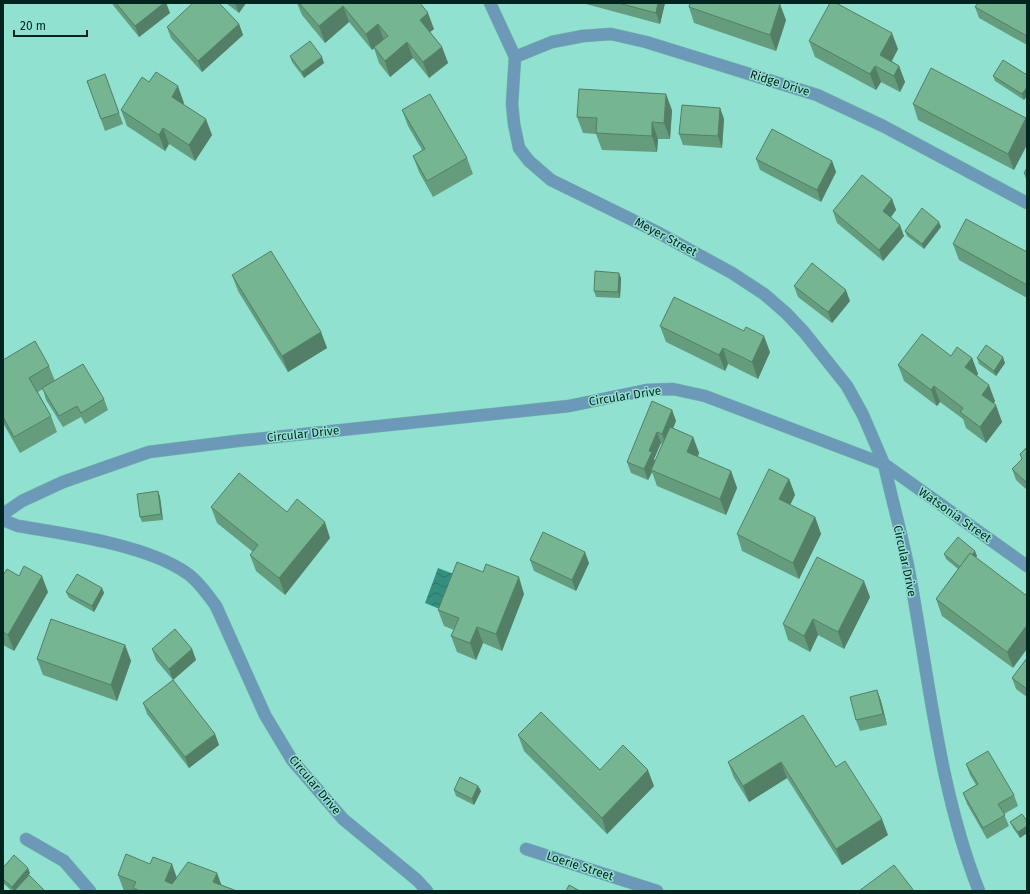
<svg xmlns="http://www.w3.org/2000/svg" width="1030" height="894" font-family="'Fira Sans',sans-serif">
<defs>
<pattern id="water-waves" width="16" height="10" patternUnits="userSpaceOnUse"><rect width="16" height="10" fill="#348f7f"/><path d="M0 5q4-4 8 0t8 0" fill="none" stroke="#2a7567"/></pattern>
</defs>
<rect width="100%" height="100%" fill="#91e1d0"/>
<polygon fill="url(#water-waves)" points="438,568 456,575 442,610 425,603"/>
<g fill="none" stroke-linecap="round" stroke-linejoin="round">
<defs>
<g id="minor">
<polyline points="490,3 515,57 512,104 514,124 519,148 529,161 551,180 657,232 732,273 764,294 786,313 804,332 847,386 863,415 884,464 1027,566"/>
<polyline points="515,57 552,42 583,36 611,34 646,42 817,95 883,126 1027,203"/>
<path d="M3 514 22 501 63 482 149 452 237 441 569 406 647 390 673 389 705 396 884 464C892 500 902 535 909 571 929 677 939 790 979 891"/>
<path d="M3 520 18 526C67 534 148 545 188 574 199 582 208 595 216 606L265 715 292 760 343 819 417 880 427 891"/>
<polyline points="26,839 64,861 90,891"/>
<polyline points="526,849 657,891"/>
</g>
</defs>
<use href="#minor" stroke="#74bbac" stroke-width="13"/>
<use href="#minor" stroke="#6c99b7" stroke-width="12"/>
</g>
<g fill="#659c7e" fill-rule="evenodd">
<polygon points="112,3 166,3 170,13 139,37 113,5"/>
<polygon points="226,3 246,3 239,13"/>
<polygon points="297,3 420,3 434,29 430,32 442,47 448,63 429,78 413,58 390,77 379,63 374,48 372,50 349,22 325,43 302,15"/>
<polygon points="585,3 665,3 660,24 586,4"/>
<polygon points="1027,3 1027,45 979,18 975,7"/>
<polygon points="689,7 786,20 776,51 694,23"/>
<polygon points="239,24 243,35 202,72 171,38 167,27"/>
<polygon points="809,41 898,49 892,61 899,66 905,82 900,92 881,82 876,90 815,57"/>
<polygon points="290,56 324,63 304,78 292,62"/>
<polygon points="105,74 123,124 105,131 87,81"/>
<polygon points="1027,75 1024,100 995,81 993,76"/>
<polygon points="149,82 184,103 183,104 212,135 195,161 169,144 165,151 127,126 121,110"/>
<polygon points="913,104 1026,118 1014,170 918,120"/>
<polygon points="720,108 724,119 722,148 683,145 679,134"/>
<polygon points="402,110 467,158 473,174 433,197 419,172 413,156 422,150 408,126"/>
<polygon points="672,110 670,139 658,139 657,152 602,150 596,134 583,133 577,117"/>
<polygon points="756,159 832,161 836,172 821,202 760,170"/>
<polygon points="1027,168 1027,179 1026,179 1024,173"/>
<polygon points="892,199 896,210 891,217 904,236 883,261 837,223 833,211"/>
<polygon points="941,227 924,249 907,236 905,231"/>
<polygon points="953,244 1027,252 1027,298 959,260"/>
<polygon points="232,275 321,332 327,348 288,372 238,291"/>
<polygon points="621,278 620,298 596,297 594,291"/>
<polygon points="794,286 850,301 832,323 798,297"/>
<polygon points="660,326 770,352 758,379 728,364 725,371 666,342"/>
<polygon points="951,356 972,358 978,374 977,375 995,401 994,403 1002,422 986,443 966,428 963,419 940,402 937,406 904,381 898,365"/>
<polygon points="977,358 1005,363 996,376 979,364"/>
<polygon points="3,360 49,366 55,381 104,399 108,410 85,424 81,417 63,427 46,400 43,389 38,392 51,416 57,432 20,453 3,423"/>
<path d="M672 410 676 421 673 428 693 437 699 453 698 457 731 471 737 488 726 515 657 486 652 472 648 480 631 473 627 462ZM661 443 662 444 655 461 654 459Z"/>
<polygon points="1027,447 1027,490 1016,480 1012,469 1022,459"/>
<polygon points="789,479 795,495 790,505 815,517 821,534 799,579 742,551 737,534"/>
<polygon points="158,491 160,497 163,520 142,522 140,517"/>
<polygon points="211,507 330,538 285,595 256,571 250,555 253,552 217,523"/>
<polygon points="944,554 977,556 976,558 1013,668 942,616 936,599 958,569 946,559"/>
<polygon points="530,560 589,563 576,591 534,571"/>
<polygon points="3,575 48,592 14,651 3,645"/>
<polygon points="102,588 104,593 94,612 69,598 66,592"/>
<polygon points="524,594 502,651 483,643 476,660 457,652 451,636 454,630 444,626 438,610"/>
<polygon points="870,597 844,649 818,635 810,652 788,640 783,624"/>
<polygon points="125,645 131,661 117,701 43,675 37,659"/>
<polygon points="152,649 192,649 196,660 173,680 156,660"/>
<polygon points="1027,658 1027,697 1016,689 1012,678"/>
<polygon points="877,690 881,701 887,725 860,731 856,720"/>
<polygon points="143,703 215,734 219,745 189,768 147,714"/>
<polygon points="803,715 836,767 888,835 842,865 787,778 749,802 734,778 728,762"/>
<polygon points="518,735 600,770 654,786 607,834 524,751"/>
<polygon points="966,764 1014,795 1018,806 1004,814 1009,826 987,839 967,804 963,793 976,785 970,775"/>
<polygon points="478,786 481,791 474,805 456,796 454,790"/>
<polygon points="1027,821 1027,833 1020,838 1013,828 1010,822"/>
<polygon points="3,868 30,873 24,881 45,891 12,891 3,883"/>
<polygon points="118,875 177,878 221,885 237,891 124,891"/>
</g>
<g fill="#537f66">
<polygon points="164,3 166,3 170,13 139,37 135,26"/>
<polygon points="235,3 246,3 239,13"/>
<polygon points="658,3 665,3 660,24 656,13"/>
<polygon points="780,4 786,20 776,51 770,35"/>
<polygon points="343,6 349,22 325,43 319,26"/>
<polygon points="428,13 434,29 425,36 420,20"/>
<polygon points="239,24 243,35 202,72 198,61"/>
<polygon points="378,24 384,40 372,50 366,34"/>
<polygon points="892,33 898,49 886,71 880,55"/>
<polygon points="407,42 413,58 390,77 385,61"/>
<polygon points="442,47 448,63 429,78 423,62"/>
<polygon points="322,57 324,63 304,78 302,72"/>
<polygon points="875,66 881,82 876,90 870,74"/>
<polygon points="899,66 905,82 900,92 894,76"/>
<polygon points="178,86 184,103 178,113 172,97"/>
<polygon points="1027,87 1027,96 1024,100 1022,94"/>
<polygon points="666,94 672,110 670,139 664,123"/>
<polygon points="720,108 724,119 722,148 718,136"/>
<polygon points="1026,118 1027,120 1027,145 1014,170 1008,154"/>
<polygon points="206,119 212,135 195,161 189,145"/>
<polygon points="652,122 658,139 657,152 652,136"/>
<polygon points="163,128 169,144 165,151 159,135"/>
<polygon points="832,161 836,172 821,202 817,190"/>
<polygon points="892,199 896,210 887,222 883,211"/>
<polygon points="939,222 941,227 924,249 922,244"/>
<polygon points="900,225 904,236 883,261 879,250"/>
<polygon points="619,273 621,278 620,298 618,292"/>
<polygon points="846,290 850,301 832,323 828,312"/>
<polygon points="321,332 327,348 288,372 282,356"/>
<polygon points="764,336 770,352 758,379 752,362"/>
<polygon points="723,348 728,364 725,371 719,355"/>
<polygon points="1003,357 1005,363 996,376 994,371"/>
<polygon points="972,358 978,374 971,383 965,367"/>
<polygon points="989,385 995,401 988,411 982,395"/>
<polygon points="934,386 940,402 937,406 931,390"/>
<polygon points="996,405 1002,422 986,443 980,427"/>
<polygon points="672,410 676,421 666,445 662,434"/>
<polygon points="657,432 661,443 654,459 656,463 651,470 652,472 648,480 644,469 649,451"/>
<polygon points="693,437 699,453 693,468 687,452"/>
<polygon points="731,471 737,488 726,515 720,499"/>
<polygon points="789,479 795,495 785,515 779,499"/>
<polygon points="158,491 160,497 163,520 161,514"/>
<polygon points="815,517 821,534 799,579 793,563"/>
<polygon points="325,522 330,538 285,595 279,578"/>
<polygon points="975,551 977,556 963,573 961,568"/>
<polygon points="585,552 589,563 576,591 572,580"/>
<polygon points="42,576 48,592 14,651 8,635"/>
<polygon points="519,577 524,594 502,651 496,634"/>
<polygon points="864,581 870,597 844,649 838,632"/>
<polygon points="102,588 104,593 94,612 92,606"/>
<polygon points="813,619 818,635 810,652 804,636"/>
<polygon points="1027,625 1027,649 1013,668 1007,652"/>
<polygon points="477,627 483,643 476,660 470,643"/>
<polygon points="125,645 131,661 117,701 111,685"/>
<polygon points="192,649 196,660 173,680 169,669"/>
<polygon points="877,690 881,701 887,725 883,714"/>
<polygon points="215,734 219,745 189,768 185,757"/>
<polygon points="781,762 787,778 749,802 743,786"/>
<polygon points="648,770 654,786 607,834 602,818"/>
<polygon points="478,786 481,791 474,805 472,799"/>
<polygon points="882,819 888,835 842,865 836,849"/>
<polygon points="1027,826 1027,833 1020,838 1018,832"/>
<polygon points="172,864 178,881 174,891 165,881"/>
<polygon points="28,868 30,873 15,891 14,891 12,887"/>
<polygon points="217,873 223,889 213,882"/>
</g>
<g fill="#76b592" stroke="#537f66">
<polygon points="116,3 164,3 135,26"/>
<polygon points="193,3 219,3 239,24 198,61 167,27"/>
<polygon points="299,3 420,3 428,13 420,20 442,47 423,62 407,42 385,61 374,47 388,36 378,24 366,34 343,6 319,26"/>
<polygon points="618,3 658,3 656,13"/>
<polygon points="690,3 778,3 780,4 770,35 689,7"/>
<polygon points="830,3 836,3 892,33 880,55 899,66 894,76 875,66 870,74 809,41"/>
<polygon points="978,3 1027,3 1027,36 975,7"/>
<polygon points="310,41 322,57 302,72 290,56"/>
<polygon points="1003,60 1027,75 1027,87 1022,94 993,76"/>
<polygon points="931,68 1026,118 1008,154 913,104"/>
<polygon points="156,72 178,86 172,97 206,119 189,145 163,128 159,135 121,110 142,77 149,82"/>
<polygon points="105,74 119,113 101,119 87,81"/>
<polygon points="579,89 666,94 664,123 652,122 652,136 596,133 597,118 577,117"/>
<polygon points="430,94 467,158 427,181 413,156 425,149 402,110"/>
<polygon points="682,105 720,108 718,136 679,134"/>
<polygon points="772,129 832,161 817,190 756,159"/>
<polygon points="1027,168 1027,175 1024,173"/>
<polygon points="862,175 892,199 883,211 900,225 879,250 833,211"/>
<polygon points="922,208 939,222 922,244 905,231"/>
<polygon points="966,219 1027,252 1027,285 953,244"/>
<polygon points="271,251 321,332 282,356 232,275"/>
<polygon points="812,263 846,290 828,312 794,286"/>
<polygon points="595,271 619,273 618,292 594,291"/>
<polygon points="674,297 744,331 746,327 764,336 752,362 723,348 719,355 660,326"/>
<polygon points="922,334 951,356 957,347 972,358 965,367 989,385 982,395 996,405 980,427 960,412 963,408 934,386 931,390 898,365"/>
<polygon points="35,341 49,366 29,378 51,416 14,437 3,417 3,360"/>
<polygon points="986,345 1003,357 994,371 977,358"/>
<polygon points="83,364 104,399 81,413 77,406 59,416 42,388"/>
<polygon points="652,401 672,410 662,434 657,432 649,451 652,452 644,469 627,462"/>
<polygon points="670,427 693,437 687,452 731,471 720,499 651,470"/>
<polygon points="1027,447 1027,483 1012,469 1022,459 1020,454"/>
<polygon points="769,469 789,479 779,499 815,517 793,563 737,534"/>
<polygon points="239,473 287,512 297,499 325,522 279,578 250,555 258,545 211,507"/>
<polygon points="158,491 161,514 140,517 137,494"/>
<polygon points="543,532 585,552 572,580 530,560"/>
<polygon points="958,537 975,551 972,555 970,553 960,567 944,554"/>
<polygon points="970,553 1027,596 1027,625 1007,652 936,599"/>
<polygon points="817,557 864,581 838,632 813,619 804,636 783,624"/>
<polygon points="457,562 483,572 486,564 519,577 496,634 477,627 470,643 451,636 459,618 438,610"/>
<polygon points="24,566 42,576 8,635 3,632 3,575 7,569 19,576"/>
<polygon points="77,574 102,588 92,606 66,592"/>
<polygon points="51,619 125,645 111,685 37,659"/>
<polygon points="175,629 192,649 169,669 152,649"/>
<polygon points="1027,658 1027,689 1012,678"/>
<polygon points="173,680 215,734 185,757 143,703"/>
<polygon points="877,690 883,714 856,720 850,697"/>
<polygon points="541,712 600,770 623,745 648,770 602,818 518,735"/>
<polygon points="803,715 836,767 845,761 882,819 836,849 781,762 743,786 728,762"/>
<polygon points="988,751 1014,795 998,804 1005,815 983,828 963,793 978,784 966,764"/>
<polygon points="460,777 478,786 472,799 454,790"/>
<polygon points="1022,814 1027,821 1027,826 1018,832 1010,822"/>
<polygon points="126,854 150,864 153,857 172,864 165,881 172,884 188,862 217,873 213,882 237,891 140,891 133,888 136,882 118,875"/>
<polygon points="14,855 28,868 12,887 3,879 3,868"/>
<polygon points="894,865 914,891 859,891"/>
<polygon points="29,875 45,891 14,891"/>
<polygon points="569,885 580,891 566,891"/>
</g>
<g text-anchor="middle" stroke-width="3" stroke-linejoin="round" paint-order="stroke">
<g font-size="12" fill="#01241e" stroke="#91e1d0">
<text transform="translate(780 83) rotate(17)" y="4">Ridge Drive</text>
<text transform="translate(666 237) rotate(28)" y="4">Meyer Street</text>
<text transform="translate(625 396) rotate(-9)" y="4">Circular Drive</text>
<text transform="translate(303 434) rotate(-6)" y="4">Circular Drive</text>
<text transform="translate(955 515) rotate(35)" y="4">Watsonia Street</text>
<text transform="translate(905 561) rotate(78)" y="4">Circular Drive</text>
<text transform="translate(315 785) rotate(50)" y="4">Circular Drive</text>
<text transform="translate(580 866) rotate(18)" y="4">Loerie Street</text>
</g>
</g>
<rect width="1030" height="894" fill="none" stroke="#01241e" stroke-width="8"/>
<path d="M14 30v6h73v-6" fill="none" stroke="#01241e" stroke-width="2"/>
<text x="20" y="30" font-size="12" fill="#01241e" stroke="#91e1d0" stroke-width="3" paint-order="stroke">20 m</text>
</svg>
